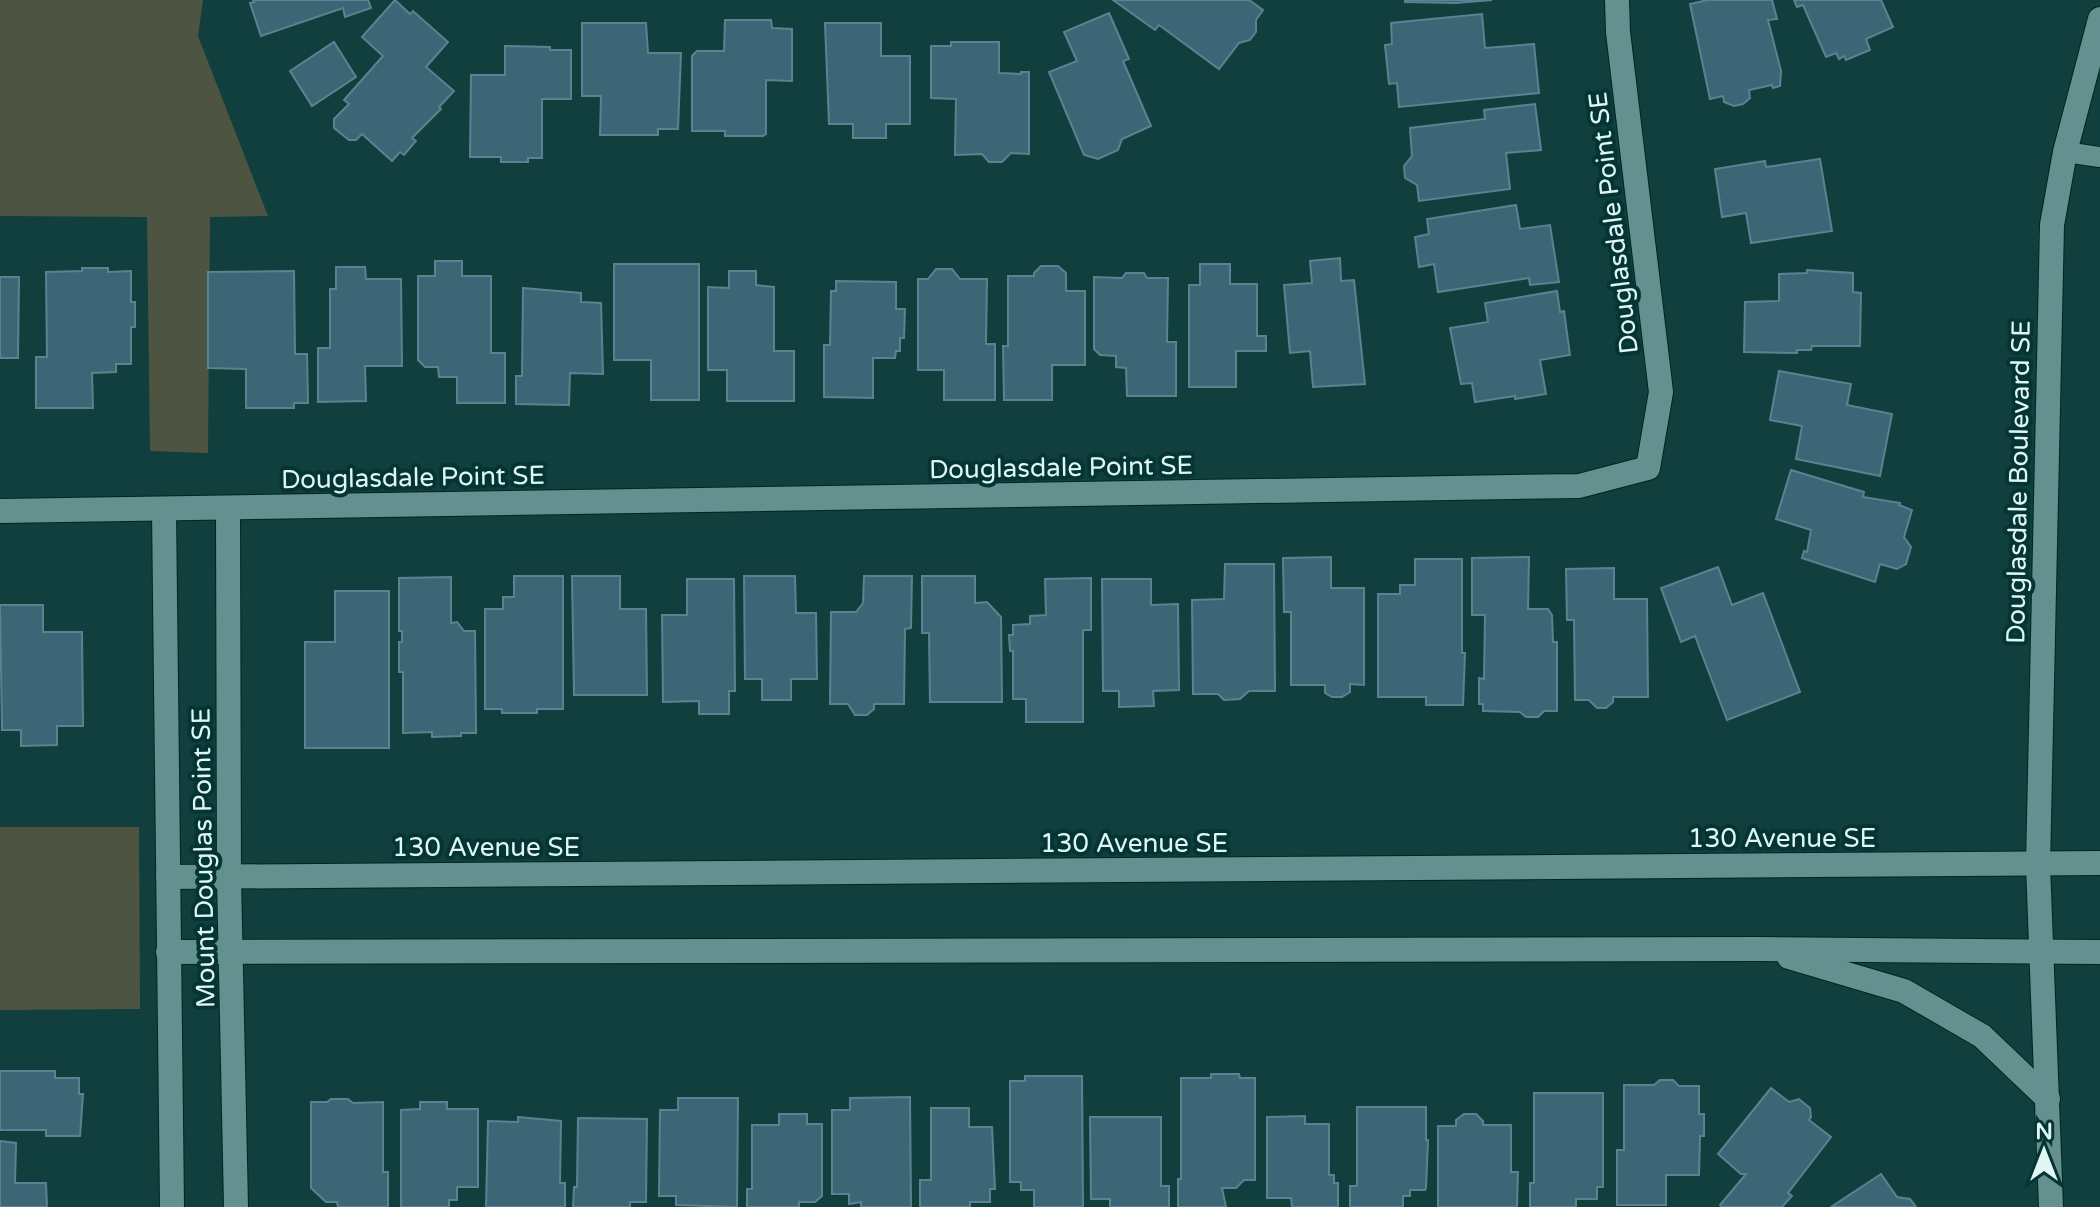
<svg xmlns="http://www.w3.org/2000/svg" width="2100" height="1207" font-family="'Varela Round',sans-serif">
<rect width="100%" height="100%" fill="#113f3e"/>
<g fill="#4d5542">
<polygon points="0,0 203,0 198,36 268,216 210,217 208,453 150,451 147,217 0,216"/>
<polygon points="0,827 139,827 140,1009 0,1010"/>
</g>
<g fill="#3c6576" stroke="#5c8292" stroke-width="2">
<polygon points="253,0 368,0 371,8 345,17 343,8 261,36 250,3 254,2"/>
<polygon points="395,0 410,14 413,11 448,42 426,67 454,91 439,107 441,109 412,138 416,141 404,155 400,152 392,161 362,134 356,140 349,140 334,128 334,119 349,104 344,100 383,56 362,37"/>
<polygon points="1113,0 1249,0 1263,10 1256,20 1256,32 1250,40 1239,43 1219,69 1159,25 1155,30"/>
<polygon points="1405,0 1492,0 1456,3 1405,2"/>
<polygon points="1708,0 1772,0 1777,19 1768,20 1781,71 1780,86 1773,88 1772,85 1749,90 1750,98 1743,104 1734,106 1724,102 1723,96 1710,99 1690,4"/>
<polygon points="1794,0 1881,0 1893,27 1866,39 1870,50 1846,60 1844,56 1839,59 1836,53 1826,57 1803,5 1797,7"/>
<polygon points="1109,13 1129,59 1123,61 1151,126 1122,139 1118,150 1098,159 1084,155 1049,72 1077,61 1064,32"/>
<polygon points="1482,14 1485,48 1534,44 1539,93 1399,107 1397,83 1389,84 1385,45 1392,44 1391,23"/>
<polygon points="725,20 771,20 772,28 792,29 792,81 766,80 766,134 763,136 725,136 725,131 692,131 692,56 697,51 724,51"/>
<polygon points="582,23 646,23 648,53 681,53 678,129 658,129 658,135 600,135 601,96 582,96"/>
<polygon points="825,23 881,23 881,56 910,56 910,124 886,124 886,138 853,138 853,124 829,124"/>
<polygon points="334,42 356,77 312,106 290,71"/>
<polygon points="951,42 999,42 999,73 1021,74 1021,72 1029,72 1029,154 1011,153 1002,162 989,162 982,154 955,155 956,99 931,98 931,46 951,46"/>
<polygon points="505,46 550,47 550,50 571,50 571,99 542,99 542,158 528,158 528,162 501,162 501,157 470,157 471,75 505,75"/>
<polygon points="1535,104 1541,150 1506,153 1510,189 1419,201 1417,185 1405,178 1404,166 1412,156 1410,128 1485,119 1484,110"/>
<polygon points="1820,159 1832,231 1751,243 1746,213 1722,217 1715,169 1765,161 1766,167"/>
<polygon points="1516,205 1520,229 1550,225 1559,282 1530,285 1529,278 1438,292 1434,264 1419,267 1415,237 1429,234 1427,219"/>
<polygon points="1340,258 1341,281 1354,280 1365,384 1313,387 1310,351 1290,353 1284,285 1312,283 1310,261"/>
<polygon points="435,261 462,261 462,276 491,276 491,353 505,353 505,403 457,403 457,377 439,377 438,367 425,367 418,360 418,276 435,276"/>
<polygon points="614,264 699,264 699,400 651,400 651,360 614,360"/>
<polygon points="1200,264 1230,264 1230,284 1257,284 1257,336 1266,336 1266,351 1236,351 1236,387 1189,387 1189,285 1200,285"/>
<polygon points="1041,266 1058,266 1066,273 1066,291 1085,291 1085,365 1052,365 1052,400 1004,400 1003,346 1008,346 1008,276 1034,276 1034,273"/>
<polygon points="336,267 365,267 366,279 401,279 402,366 365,366 366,401 318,402 318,348 330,348 330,289 336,289"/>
<polygon points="82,268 108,268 108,272 131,271 131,302 135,302 135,327 131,327 131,364 116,364 116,372 92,373 93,408 36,408 36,357 47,357 46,272 82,271"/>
<polygon points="936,269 952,269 960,279 987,279 986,344 995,344 995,400 944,400 944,370 918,370 918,279 928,279"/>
<polygon points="1807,270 1853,273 1853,292 1861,293 1860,346 1812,346 1811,350 1797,350 1797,353 1744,352 1745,302 1779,301 1779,274 1807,273"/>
<polygon points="294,271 295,354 307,354 308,403 294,403 294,408 246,408 246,369 208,368 208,272"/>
<polygon points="729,271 756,271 756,285 774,287 774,351 794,351 794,401 727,401 727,370 708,370 708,287 729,288"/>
<polygon points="1126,273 1144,273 1147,278 1168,278 1167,342 1176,342 1176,396 1127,396 1126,368 1116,367 1116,356 1100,355 1094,349 1094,277 1122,278"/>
<polygon points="0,277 19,277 18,358 0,358"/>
<polygon points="836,281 896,282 896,309 905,309 904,338 900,338 900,351 896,351 895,358 873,358 873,398 824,397 824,345 830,345 831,291 836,291"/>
<polygon points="523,288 581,293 581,302 601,303 603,374 570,373 569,405 516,404 516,376 522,376"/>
<polygon points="1557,291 1560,312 1564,311 1570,355 1540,360 1546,394 1515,399 1515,396 1475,402 1472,383 1461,384 1450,328 1488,322 1485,303"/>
<polygon points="1779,371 1851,384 1847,405 1892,414 1880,476 1796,459 1802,426 1770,420"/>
<polygon points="1791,470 1864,492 1863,497 1900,503 1899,505 1912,510 1904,537 1911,547 1906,564 1897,569 1880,564 1875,582 1802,558 1804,551 1807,552 1811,530 1776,519"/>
<polygon points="1331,557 1331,588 1364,588 1364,685 1350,684 1350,692 1342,697 1332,697 1325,693 1325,685 1291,685 1291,612 1284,612 1283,558"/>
<polygon points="1529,557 1528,609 1548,609 1552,615 1553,642 1557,642 1557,711 1544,711 1538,717 1526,717 1520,712 1483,711 1483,704 1479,704 1479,678 1484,679 1485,615 1472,615 1472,558"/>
<polygon points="1415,559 1462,559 1462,653 1465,653 1463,705 1426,705 1426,697 1378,697 1378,594 1400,594 1400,585 1415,585"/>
<polygon points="1225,564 1274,564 1275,691 1249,691 1240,699 1224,700 1218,694 1193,694 1192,600 1224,599"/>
<polygon points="1718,567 1732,605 1763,593 1800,692 1727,720 1695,636 1681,642 1661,588"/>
<polygon points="1614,568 1614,599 1647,599 1648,697 1613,697 1613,702 1606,708 1597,708 1589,700 1575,700 1574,620 1567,620 1566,569"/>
<polygon points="514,576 563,576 563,709 537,709 537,713 502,713 502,709 485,709 485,609 503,609 503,597 514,597"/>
<polygon points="572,576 620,576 620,609 646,609 647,695 574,695"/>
<polygon points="744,576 795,576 796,613 816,613 817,679 791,679 791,700 762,700 762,679 745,679"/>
<polygon points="864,576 912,576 911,628 905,629 904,704 874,704 874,709 867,715 855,715 848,704 830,704 831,612 856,612 863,603"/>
<polygon points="922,576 975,576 975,603 987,602 1001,617 1002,702 930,702 929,633 922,633"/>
<polygon points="451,577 451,623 457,622 464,631 475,631 476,733 461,733 461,736 432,737 432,732 403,733 403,672 399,672 399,642 402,642 402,631 399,631 399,578"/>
<polygon points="1091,578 1091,630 1083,630 1083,722 1026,722 1026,699 1013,699 1013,651 1010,651 1009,635 1013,635 1013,625 1030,624 1030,616 1046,615 1045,579"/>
<polygon points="687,579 734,579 735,691 729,691 729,714 699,714 699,701 663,702 662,615 687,615"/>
<polygon points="1102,579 1151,579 1151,605 1178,604 1179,690 1153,691 1154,706 1119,707 1119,691 1103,691"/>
<polygon points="335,591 389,591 389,748 305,748 305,642 335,642"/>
<polygon points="0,605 43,605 43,632 82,632 83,726 57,726 57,745 21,746 21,730 2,730"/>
<polygon points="0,1071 55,1071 55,1078 79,1078 79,1094 83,1094 80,1136 46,1136 46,1130 0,1130"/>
<polygon points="1211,1074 1239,1074 1240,1078 1255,1078 1255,1180 1244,1180 1236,1188 1222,1188 1226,1207 1178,1207 1178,1179 1181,1179 1181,1078 1211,1078"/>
<polygon points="1025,1076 1082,1076 1083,1207 1034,1207 1034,1190 1021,1190 1021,1182 1010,1182 1010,1081 1025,1081"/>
<polygon points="1660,1080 1673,1080 1679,1086 1699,1086 1699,1114 1704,1114 1704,1136 1700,1136 1699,1175 1666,1175 1666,1205 1617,1205 1617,1150 1624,1150 1624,1085 1654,1085"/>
<polygon points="1771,1088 1789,1102 1799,1099 1810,1108 1811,1117 1809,1120 1831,1137 1788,1193 1792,1196 1782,1207 1722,1207 1720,1205 1746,1174 1741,1174 1718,1154"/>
<polygon points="1534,1093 1603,1093 1603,1187 1597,1187 1597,1199 1576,1199 1576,1207 1530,1207 1530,1183 1534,1183"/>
<polygon points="910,1097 911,1207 861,1207 861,1202 849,1204 849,1194 832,1194 832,1110 850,1110 850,1098"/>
<polygon points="678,1098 738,1098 737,1207 676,1205 676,1196 659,1196 660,1110 678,1110"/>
<polygon points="331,1099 348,1099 353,1103 383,1102 383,1172 388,1172 388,1207 338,1207 337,1202 326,1202 311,1188 311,1102 327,1102"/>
<polygon points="420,1102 447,1102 447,1109 478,1109 478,1187 457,1187 457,1200 449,1200 449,1207 401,1207 401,1110 420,1109"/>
<polygon points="1357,1107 1426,1107 1426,1140 1428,1140 1426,1188 1425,1190 1410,1190 1410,1196 1403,1196 1403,1207 1350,1207 1350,1186 1357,1186"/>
<polygon points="931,1108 969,1108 969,1127 992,1127 995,1189 990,1189 990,1202 970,1202 970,1207 920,1207 920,1180 931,1180"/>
<polygon points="779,1114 807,1114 807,1124 822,1124 822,1196 815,1202 799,1202 799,1207 747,1207 747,1189 752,1189 752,1125 779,1125"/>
<polygon points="1464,1114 1476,1114 1483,1121 1483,1125 1511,1125 1511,1172 1518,1172 1517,1207 1438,1207 1438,1126 1456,1126 1456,1120"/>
<polygon points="1305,1116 1305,1124 1329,1124 1329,1175 1334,1175 1334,1183 1338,1183 1338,1207 1292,1207 1291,1198 1267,1198 1267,1117"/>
<polygon points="518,1117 561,1121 560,1183 565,1183 565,1207 486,1207 488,1121 518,1122"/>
<polygon points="1090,1117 1161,1117 1161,1186 1169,1186 1169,1207 1110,1207 1110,1199 1091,1199"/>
<polygon points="578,1118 647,1119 646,1202 630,1202 630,1207 573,1207 574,1187 577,1187"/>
<polygon points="0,1141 16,1143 15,1183 46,1183 47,1207 0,1207"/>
<polygon points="1881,1174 1897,1197 1910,1199 1916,1207 1831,1207"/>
</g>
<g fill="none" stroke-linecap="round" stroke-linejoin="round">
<defs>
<polyline id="lane" points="2065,152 2100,157"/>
<g id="street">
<polyline points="228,508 229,877 236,1207"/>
<polyline points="164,509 172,1207"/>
<polyline points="0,511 1579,486 1648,468 1661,392 1618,32 1617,0"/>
</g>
<g id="secondary">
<polyline points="168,877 2100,863"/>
<polyline points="168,952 1760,949 2100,952"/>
<polyline points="1789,957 1904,991 1982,1036 2048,1099"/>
<polyline points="2051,1207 2038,865 2052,225 2065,152 2100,19"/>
</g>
</defs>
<use href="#lane" stroke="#022424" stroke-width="22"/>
<use href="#street" stroke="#022424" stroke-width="26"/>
<use href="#secondary" stroke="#022424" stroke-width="26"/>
<use href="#lane" stroke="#64908f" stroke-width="20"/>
<use href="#street" stroke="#64908f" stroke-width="24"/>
<use href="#secondary" stroke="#64908f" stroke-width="24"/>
</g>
<g text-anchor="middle" stroke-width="8" stroke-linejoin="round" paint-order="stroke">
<g font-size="26" fill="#dff6f5" stroke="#043534">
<text transform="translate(1613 223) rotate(-97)" y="9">Douglasdale Point SE</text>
<text transform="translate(1061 467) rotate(-1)" y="9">Douglasdale Point SE</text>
<text transform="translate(413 477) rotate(-1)" y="9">Douglasdale Point SE</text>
<text transform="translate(2018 482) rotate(-89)" y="9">Douglasdale Boulevard SE</text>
<text x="1782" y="847">130 Avenue SE</text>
<text x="1134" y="852">130 Avenue SE</text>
<text x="486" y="856">130 Avenue SE</text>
<text transform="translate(203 858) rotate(-91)" y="9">Mount Douglas Point SE</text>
</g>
</g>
<g transform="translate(2044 1151)" stroke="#043534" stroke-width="6" paint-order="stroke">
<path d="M0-6L14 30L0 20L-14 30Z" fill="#dff6f5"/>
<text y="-12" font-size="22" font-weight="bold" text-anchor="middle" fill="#dff6f5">N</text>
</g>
</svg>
